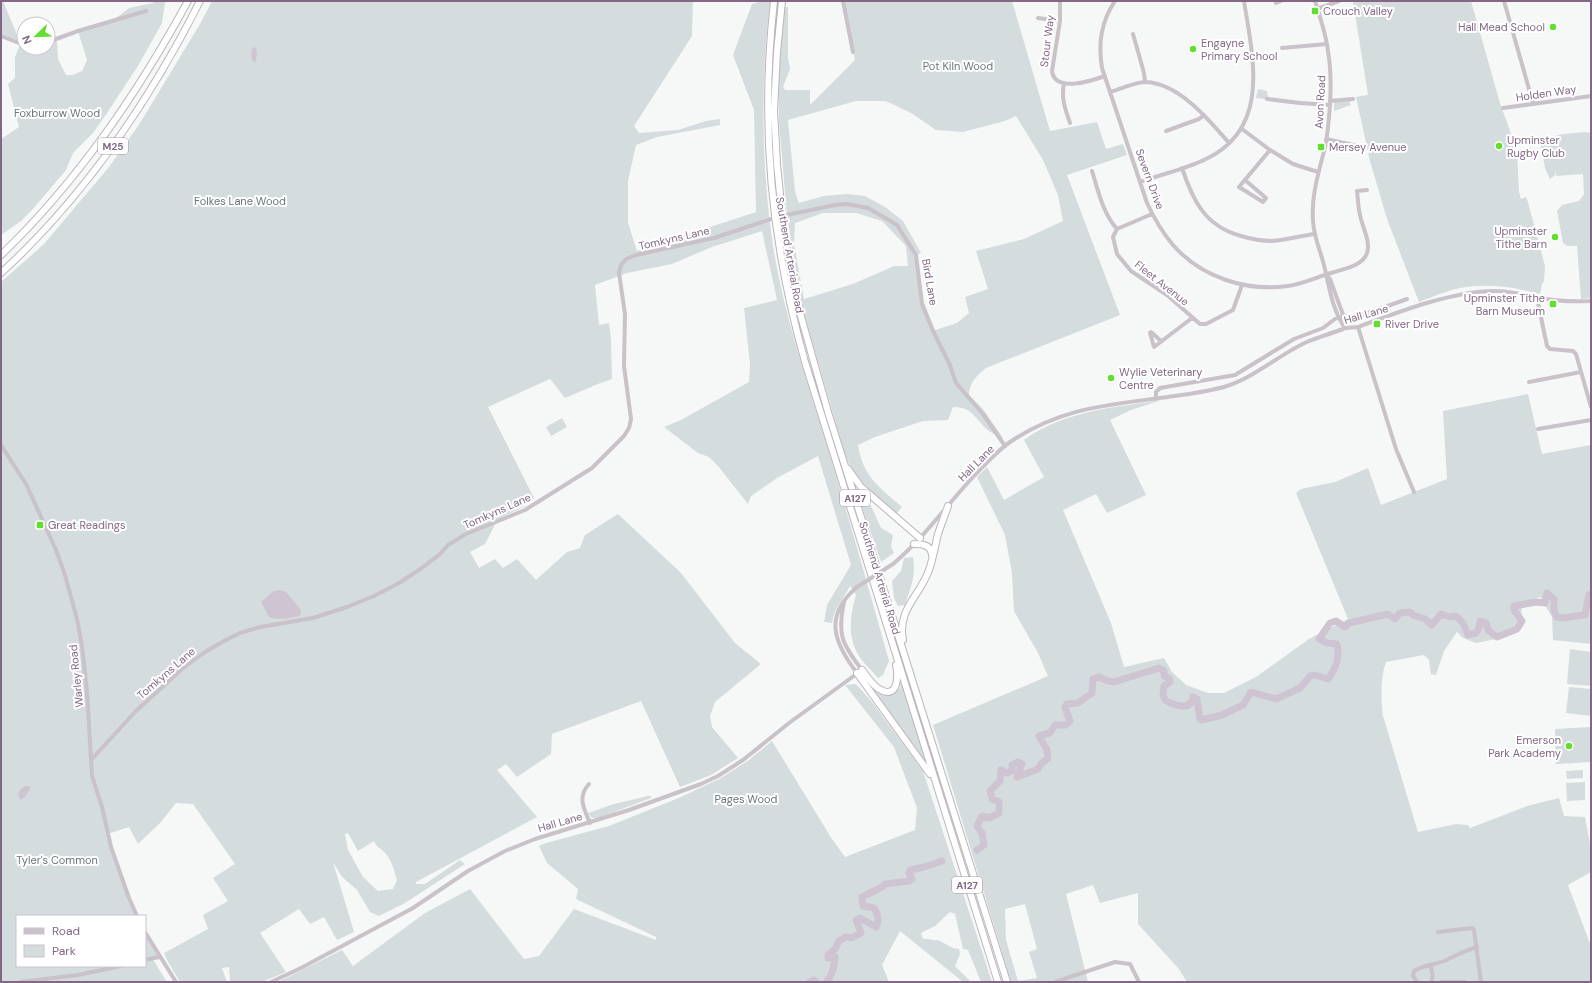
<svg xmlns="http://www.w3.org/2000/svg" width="1592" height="983" font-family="'DM Sans',sans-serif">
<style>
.green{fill:#d5dcdd;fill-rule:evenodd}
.water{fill:#cfc5d2}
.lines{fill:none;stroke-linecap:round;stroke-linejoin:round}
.river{stroke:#cfc5d2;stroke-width:7}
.highway-casing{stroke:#bbb5bc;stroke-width:8}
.minor{stroke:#c9c2c9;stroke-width:4}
.highway{stroke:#fff;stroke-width:6}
.minor-bridge{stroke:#c9c2c9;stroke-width:4}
.poi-dot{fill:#61de2f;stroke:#fff;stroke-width:1.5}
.labels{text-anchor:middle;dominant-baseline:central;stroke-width:4;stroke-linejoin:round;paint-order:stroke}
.shield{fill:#fff;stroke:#a895aa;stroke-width:1}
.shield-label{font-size:10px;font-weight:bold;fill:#836886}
.poi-label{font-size:11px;fill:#836886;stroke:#fff;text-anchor:start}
.street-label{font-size:11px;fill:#836886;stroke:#fff}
.park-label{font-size:11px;fill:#67767d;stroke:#fff}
</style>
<rect width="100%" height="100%" fill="#f5f8f7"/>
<!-- green -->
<path class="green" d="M1 1H3L20 42 1 36Z
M154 1H167L165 3 162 23 138 66 105 116 93 133 73 153 66 170 32 210 21 221 1 235V139L19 127 8 84 15 78V57L21 42 24 45V48H48V42L54 40 57 42 58 59 66 75H73L82 71 87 60 78 31 111 22 129 8 153 3Z
M212 1H693L692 36 634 126 639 133 678 130 706 121 720 119V125L657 137 636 145 628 181V223L637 251 756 212 754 110 733 55 752 4 762 1H770C761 78 761 155 771 232 780 301 803 369 824 436 847 511 868 586 889 661L883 675 878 678C872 671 864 664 859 656 847 636 850 616 856 595L850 586C843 600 835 606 832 623L824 622 827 605 851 565 818 456 777 478 751 496 748 504 718 466 709 457 698 453 664 427 681 420 749 382 750 364 744 308 777 300 762 231 712 247 672 264 627 273 595 285 599 325 609 323 611 340 612 379 598 384 565 398 550 379 488 407 534 498 523 507 498 519 485 544 470 552 479 568 495 559 503 568 517 559 536 580 567 552 580 548 585 535 618 514 681 573 735 643 761 664 715 702 710 716 712 727 738 758 711 775 680 787 641 701 552 734 551 754 517 777 506 764 497 770 537 817 416 882V884H425L460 860 465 864 405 903 379 916 370 912 357 890 342 877 333 862 354 932 337 940 324 917 310 924 299 909 260 933 286 972 262 982H230L229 967 222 968 227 982H180L167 960 164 953 208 929 203 915 228 901 213 878 235 864 193 804 176 803 161 822 138 844 129 827 108 834 128 894 139 916H17V966H145V928L159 957 152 958 167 982H1V282L44 244 109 167 140 123 200 24ZM348 833 358 851 374 841C377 848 380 847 385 853 392 860 394 871 397 880L393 889 378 891 363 877 348 850 345 834Z
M844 1H1012L1050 131 1097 122 1106 149 1123 144 1127 155 1067 175 1120 315 986 368C977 375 969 383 969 395L983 409 1003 438C998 436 993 434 989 431 975 420 974 407 953 407L948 420 923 421 875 437 858 445C863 477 879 487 902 507L896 514 858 479 853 472 845 455 804 313 798 286 787 215 779 123 778 74 782 7H788V58L790 69 783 87 785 90H810V105L855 60ZM856 101H886L911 113 936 130 963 132 1005 121 1016 116 1043 160 1058 195 1063 221 1024 239 976 251 988 289 965 297 969 313 957 323 935 330 924 303 916 255 921 253 903 221 885 207 865 196 847 194 824 196 799 203 795 191 788 120ZM823 213H856L882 221 906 246 908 266H894L853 284 804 299 794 244 795 223Z
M1353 1H1471L1500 103 1517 151 1519 192 1521 199 1526 197 1528 202 1545 266 1544 281 1542 284 1540 294C1513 287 1488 283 1460 288 1446 291 1432 297 1419 302L1387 219 1370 161 1356 97 1368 95Z
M1258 89 1267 91 1268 97 1266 99 1256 98Z
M1349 101 1351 105 1334 111V102Z
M1585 132 1591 133V298L1581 299 1577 246H1567L1563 243 1557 211 1562 205 1579 201 1584 194 1583 174 1556 176V170L1555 175 1550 179 1545 168 1540 140 1563 134Z
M1528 394 1542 454 1591 445V644L1553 640 1552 617 1540 597 1522 604 1521 620 1513 631 1501 638 1476 643 1463 638 1457 632 1444 651 1436 675 1431 674 1429 660 1424 655 1386 662C1380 679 1381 698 1383 716L1418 832 1456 824 1468 825 1470 828 1527 806 1559 798 1564 816 1585 817 1591 849V872L1568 885 1591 946V982H1187L1178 968 1138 924V893L1100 903 1093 885 1066 894 1088 982H1011L933 725 1048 676 1038 653 1014 611 1012 573 1005 535 977 477 987 467 1004 500 1044 477 1024 440C1063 411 1116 407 1162 400L1131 410 1110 420 1146 495 1107 513 1096 494 1063 510 1111 623 1124 667 1164 658 1172 672 1186 685 1208 693H1224L1256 677 1309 639 1348 619 1296 493 1301 489 1335 482 1368 468 1381 505 1447 479 1443 411ZM1025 904 1037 949 1029 952 1037 978 1018 981 1006 940 1005 909Z
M562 418 567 427 551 436 546 427Z
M861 494 870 504 881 528 893 535 891 546 894 553 881 562 860 501Z
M913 557C916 576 911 587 905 605L898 606 894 598 892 581 901 571 904 558Z
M1570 649 1591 652V686L1567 684Z
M901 678 927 763 868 685 878 693 890 695 900 688Z
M856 684 872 702 923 771 992 982H981L968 950 963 949 955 914 950 912 935 926 921 933 923 939C929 938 933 941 938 940L953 948 959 949 960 954 955 966 971 982H963L900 931 882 965 889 982H278L342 950 353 966 425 913 470 889 524 959 539 956 574 909 656 940V937L576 899 578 889 547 863 539 846 546 843 609 826 681 797 721 778 749 760 772 741 832 839 845 857 915 830 917 808 894 747 845 685Z
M1569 687 1591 689V716L1566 713Z
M1591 727V762L1556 764 1555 729Z
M1583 770V778L1567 779 1566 771Z
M1585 782V800L1567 801 1566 783Z
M648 796H651V798L598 818H592L588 813 614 804Z"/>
<!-- water -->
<path class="water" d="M256 47 257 55 255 63C251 61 250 52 253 48Z
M280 590 286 592 301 610 300 616C290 618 279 621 269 617L261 602 274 591Z
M25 786H30V789L25 797 21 800C15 794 20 789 25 786Z"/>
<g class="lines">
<!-- river -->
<path class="river" d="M977 850 984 845 982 833 977 826 982 816 990 818 999 813V802L992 799 990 791 1000 781 1001 770 1007 773 1012 771V765L1018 762 1022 764 1017 777 1038 769 1041 764 1048 758 1047 750 1039 736 1050 733 1055 725H1066L1070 721 1065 707 1067 704 1078 703 1092 693 1093 679 1099 677 1108 681 1114 682 1159 668 1164 671V676L1169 678 1170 682 1164 686 1163 695 1165 700C1173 705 1191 712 1193 697L1197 699 1200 719 1202 720 1222 715 1243 705 1251 692 1276 699 1300 688 1310 676 1315 675 1328 679C1336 669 1340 656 1337 644L1327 643 1319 639 1330 623 1336 621 1345 627 1349 623 1388 614 1395 619 1400 613 1410 612 1413 615 1425 619 1432 625 1441 614 1450 617 1456 616 1463 623 1468 635 1476 633 1479 628 1480 621 1486 623 1488 630 1497 637 1517 629 1522 621 1514 610V606L1536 602 1545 603 1547 593 1554 599V611L1557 617 1562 618 1585 615 1589 595 1591 594
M810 982 814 980 816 982
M826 982C833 975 834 966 835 957L828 958V955L835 949 839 941 846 937 852 938 861 933 856 920 860 918 876 927C880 920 878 914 874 908L863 906 862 897 882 887 885 884 909 881 912 879 909 873 910 870 924 867 942 861"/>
<defs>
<path id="highway" d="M774 1C760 126 771 241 805 362L998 982
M782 1 777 52 774 111 777 164 784 234 800 313 828 412 1007 982
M1 255C78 181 137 94 188 1
M1 273C85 196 149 102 200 1
M848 469 861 487 920 538
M914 544C923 544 931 545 932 555
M903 640C897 609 920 596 929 570 933 559 935 546 938 534 941 525 945 515 948 506
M862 670C867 676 873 687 881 690 899 699 898 674 896 665
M857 673 930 774"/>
</defs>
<!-- highway casing -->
<use href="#highway" class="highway-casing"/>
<!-- minor -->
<path class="minor" d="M843 1 853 52
M1060 1V21L1052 71C1055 93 1091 81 1105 76
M1115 1C1101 22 1098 43 1102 68L1147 203C1154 218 1162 232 1173 245 1201 277 1246 292 1288 286 1303 284 1317 277 1331 273 1343 269 1363 266 1367 253 1371 242 1362 226 1360 215 1358 207 1358 199 1357 191L1367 190
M1315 1C1320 17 1326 34 1328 51 1331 68 1331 87 1330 105 1329 119 1328 133 1325 147 1319 172 1311 195 1313 221 1314 240 1323 256 1326 274 1330 292 1334 313 1345 328
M1504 1 1533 103
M1276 3 1281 1
M1317 9 1339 1
M1038 18 1060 21
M1133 34 1144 73 1145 82
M1 36 24 45
M48 42 78 31 146 11
M1282 48 1327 44
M1064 83C1061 98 1065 109 1070 123
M1110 92C1121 89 1135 82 1146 82 1180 84 1209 120 1229 143
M1267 99 1300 103 1330 105
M1330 101 1353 99
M1503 108 1591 96
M1242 129 1270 150 1293 164 1318 172
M1166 131 1199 119 1204 115
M1326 139 1362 147
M1182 168C1193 201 1205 226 1241 236 1251 239 1262 241 1272 241 1286 240 1300 236 1314 234
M1092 171C1098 190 1103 214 1117 229
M1245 180 1266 198 1263 202 1239 187 1270 150
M1140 182C1162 174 1186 169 1206 159 1271 128 1253 58 1244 1
M1152 214 1117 229 1113 237 1117 254 1131 271 1167 295 1200 324H1206L1233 310 1242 285
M782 216 835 205 847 204 868 208 897 225 916 255 922 304 933 331 950 365 956 383 983 414 1005 446
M1326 275 1330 279 1346 323 1345 328
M1537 298 1547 346 1550 349 1573 351 1576 354 1591 407
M1358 327 1396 449 1414 492
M1161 341 1151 332 1150 333 1154 347 1192 318
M1529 382 1581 372
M1156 399V392L1160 388 1235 375 1294 339 1323 328 1335 319 1343 316H1360L1407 299
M1538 429 1591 420
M1 445 26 484 56 550 65 575 77 619 82 646 87 691 92 776 102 807 111 847 129 898 137 916
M893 564C923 539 946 506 973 477 984 465 996 452 1010 442 1062 407 1108 405 1168 397 1188 394 1208 392 1227 386 1257 376 1281 353 1309 341 1320 337 1332 333 1343 329 1347 327 1353 328 1358 327 1398 312 1455 290 1497 291 1510 291 1523 295 1536 297 1554 301 1573 302 1591 301
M857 673C834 643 823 616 857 587
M91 760 135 712 182 669 205 652 224 641 240 633 260 627 313 618 347 607 374 596 399 583 422 568 440 554 448 545 466 534 525 510 592 468 624 436 629 428 631 419 624 366 625 314 619 273 621 265 626 259 636 255 714 238 774 218
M589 784C577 797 584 809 590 823
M145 932 176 982
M1438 932 1472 928 1474 930 1481 982
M145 960 159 957
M1430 965C1432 971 1434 977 1431 982
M20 982 78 975 121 966
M271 982 301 968 413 908 468 871 505 851 535 839 629 810 701 784 718 776 743 760 789 723 862 670C842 644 837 635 844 602
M1055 982 1115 962 1130 964 1139 982
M1417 982 1413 976 1414 971C1423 965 1434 965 1444 961 1456 956 1465 950 1477 947
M1441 982H1465"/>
<!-- highway -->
<use href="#highway" class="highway"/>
<!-- minor-bridge -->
<path class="minor-bridge" d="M857 587 893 564"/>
</g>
<!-- markers -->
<g class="poi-dot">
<rect x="1311" y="7" width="8" height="8" rx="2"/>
<circle cx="1553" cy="27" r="4"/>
<circle cx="1193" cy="49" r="4"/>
<circle cx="1499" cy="146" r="4"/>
<rect x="1317" y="143" width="8" height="8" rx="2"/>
<circle cx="1555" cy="237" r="4"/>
<rect x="1549" y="300" width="8" height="8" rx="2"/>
<rect x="1373" y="320" width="8" height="8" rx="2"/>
<circle cx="1111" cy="378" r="4"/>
<rect x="36" y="521" width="8" height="8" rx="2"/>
<circle cx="1569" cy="746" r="4"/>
</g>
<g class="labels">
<!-- shield labels -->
<g class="shield">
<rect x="98" y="138" width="30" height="16" rx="3"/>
<rect x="840" y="490" width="30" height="16" rx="3"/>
<rect x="952" y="877" width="30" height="16" rx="3"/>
</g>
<g class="shield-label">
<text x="113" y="146">M25</text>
<text x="855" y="498">A127</text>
<text x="967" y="885">A127</text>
</g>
<!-- poi labels -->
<g class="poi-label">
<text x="1323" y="11">Crouch Valley</text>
<text x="1545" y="27" text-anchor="end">Hall Mead School</text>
<text x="1201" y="43">Engayne<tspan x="1201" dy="13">Primary School</tspan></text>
<text x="1507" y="140">Upminster<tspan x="1507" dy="13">Rugby Club</tspan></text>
<text x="1329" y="147">Mersey Avenue</text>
<text x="1547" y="231" text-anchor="end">Upminster<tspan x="1547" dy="13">Tithe Barn</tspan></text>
<text x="1545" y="298" text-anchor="end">Upminster Tithe<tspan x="1545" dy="13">Barn Museum</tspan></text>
<text x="1385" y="324">River Drive</text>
<text x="1119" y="372">Wylie Veterinary<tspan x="1119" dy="13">Centre</tspan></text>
<text x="48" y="525">Great Readings</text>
<text x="1561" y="740" text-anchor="end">Emerson<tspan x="1561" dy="13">Park Academy</tspan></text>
</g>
<!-- street labels -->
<g class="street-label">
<text transform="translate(1047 41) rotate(-83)">Stour Way</text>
<text transform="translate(1546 93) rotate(-8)">Holden Way</text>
<text transform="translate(1320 102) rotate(-87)">Avon Road</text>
<text transform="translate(1150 179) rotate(70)">Severn Drive</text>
<text transform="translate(674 238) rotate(-13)">Tomkyns Lane</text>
<text transform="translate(790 255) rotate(80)">Southend Arterial Road</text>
<text transform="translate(930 282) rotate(80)">Bird Lane</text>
<text transform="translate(1162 283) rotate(38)">Fleet Avenue</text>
<text transform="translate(1366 314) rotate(-16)">Hall Lane</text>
<text transform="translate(976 463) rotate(-45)">Hall Lane</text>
<text transform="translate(497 511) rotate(-24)">Tomkyns Lane</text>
<text transform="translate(880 578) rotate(73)">Southend Arterial Road</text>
<text transform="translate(166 673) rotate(-41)">Tomkyns Lane</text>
<text transform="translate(76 676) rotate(-96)">Warley Road</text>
<text transform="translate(560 822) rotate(-16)">Hall Lane</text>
</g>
<!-- park labels -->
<g class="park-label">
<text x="958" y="66">Pot Kiln Wood</text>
<text x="57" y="113">Foxburrow Wood</text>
<text x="240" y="201">Folkes Lane Wood</text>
<text x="746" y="799">Pages Wood</text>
<text x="57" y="860">Tyler's Common</text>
</g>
</g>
<!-- border -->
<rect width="1592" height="983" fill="none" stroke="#836886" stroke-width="4"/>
<!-- legend -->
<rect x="16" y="915" width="130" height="52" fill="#ffffff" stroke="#cdc3cf"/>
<rect x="24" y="928" width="20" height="6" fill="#c9c2c9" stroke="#cdc3cf"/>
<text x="52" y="935" font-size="12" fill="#836886">Road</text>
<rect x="24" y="945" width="20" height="12" fill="#d5dcdd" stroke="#cdc3cf"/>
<text x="52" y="955" font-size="12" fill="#836886">Park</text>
<!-- north arrow -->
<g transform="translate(36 36) rotate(247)"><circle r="19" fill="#ffffff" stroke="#cdc3cf"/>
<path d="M0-3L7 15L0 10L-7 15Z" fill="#61de2f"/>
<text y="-6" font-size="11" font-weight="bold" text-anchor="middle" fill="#836886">N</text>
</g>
</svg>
